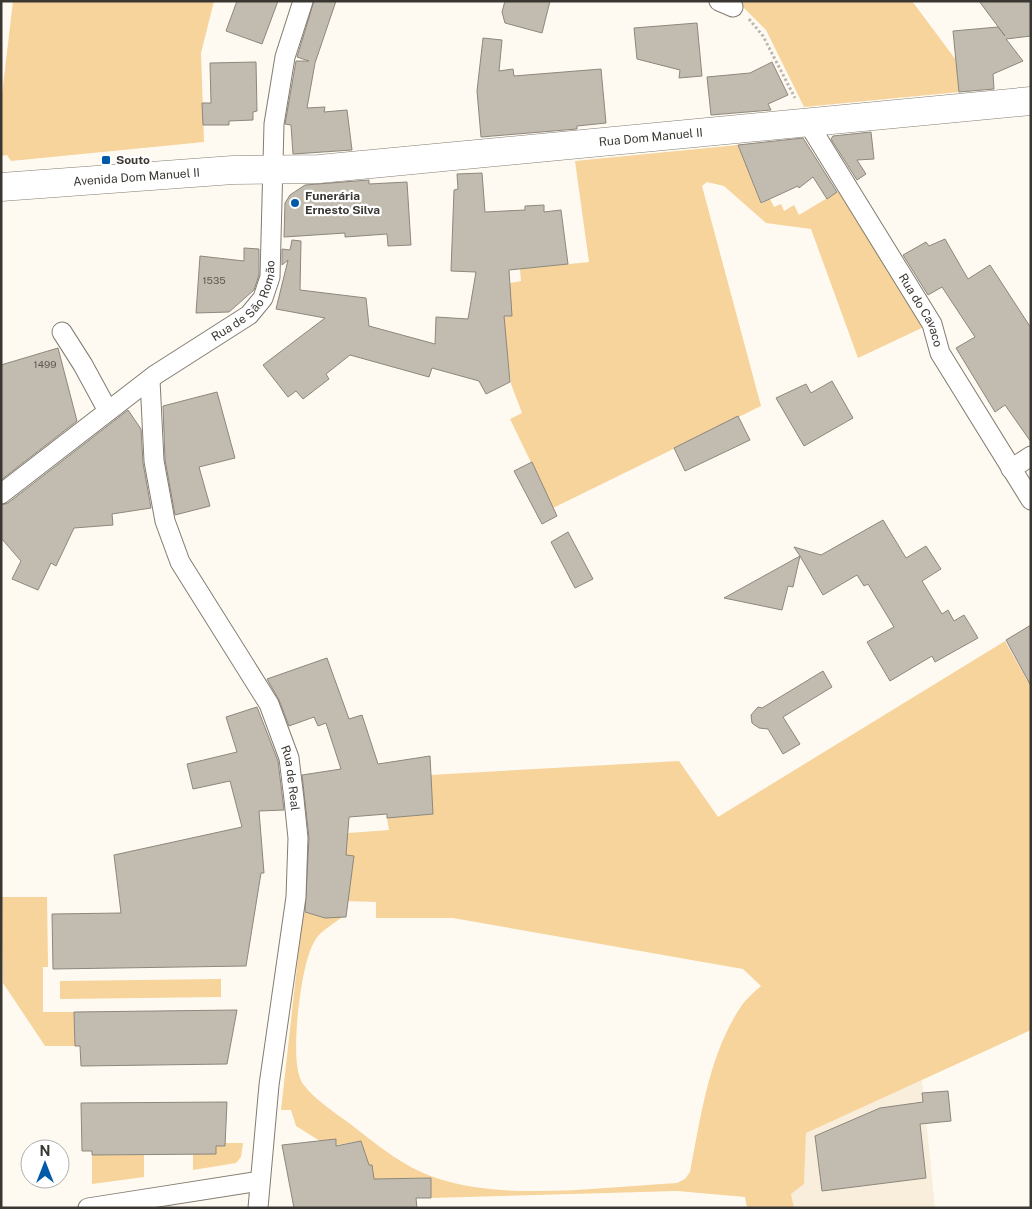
<svg xmlns="http://www.w3.org/2000/svg" width="1032" height="1209" font-family="'Public Sans',sans-serif">
<style>
.built{fill:#f9eedb}
.green{fill:#f6d49b;fill-rule:evenodd}
.building{fill:#c2bbaf;stroke:#8d877c}
.lines{fill:none;stroke-linecap:round;stroke-linejoin:round}
.street-casing{stroke:#837c71;stroke-width:21}
.primary-casing{stroke:#837c71;stroke-width:29}
.path{stroke:#bbb7b0;stroke-width:3;stroke-dasharray:2.5 2.5;stroke-linecap:butt}
.street{stroke:#fff;stroke-width:19}
.primary{stroke:#fff;stroke-width:28}
.poi-dot{fill:#005aa7;stroke:#fff;stroke-width:2}
.labels{text-anchor:middle;dominant-baseline:central;stroke-width:4.5;stroke-linejoin:round;paint-order:stroke}
.number-label{font-size:10px;fill:#5c5851}
.street-label{font-size:12px;fill:#3a3732;stroke:#fff}
.poi-label{font-size:12px;font-weight:bold;fill:#3a3732;stroke:#fff;text-anchor:start}
</style>
<rect width="100%" height="100%" fill="#fefaf2"/>
<!-- built -->
<path class="built" d="M922 1079 935 1208H794L791 1194 804 1184 806 1133Z"/>
<!-- green -->
<path class="green" d="M13 1H214L201 53 204 142 11 161 7 155 1 156V103Z
M737 1H912L956 60 959 92 804 107 766 30Z
M738 145 761 204 770 199 774 207 781 204 784 211 794 205 799 215 839 191 926 326 858 358 811 229 766 223 724 186 707 182 702 186 761 406 553 508 510 419 522 413 511 384 507 351 496 317 511 316 510 283 521 281 520 269 589 262 575 161Z
M1005 641 1027 680 1031 678V1030L806 1133 804 1184 791 1194 794 1208H747L745 1197 677 1191 431 1198V1178H407V1198L377 1199 372 1165 364 1166 365 1153 361 1141 336 1145 335 1139 320 1141 296 1126 291 1110H281L303 912 325 918 353 856 346 855 348 833 389 830 387 818 433 814 430 775 679 761 718 817ZM344 901 376 902V918H453L743 969 761 986C754 992 747 998 742 1005 709 1053 701 1116 690 1172L685 1179 677 1183C601 1187 490 1204 421 1172 395 1160 372 1141 349 1123 334 1112 314 1099 303 1084 294 1071 296 1039 297 1024 299 1002 304 953 318 936 324 929 335 923 342 917Z
M2 897H47L48 967H43V1012H74L75 1046H45L3 983Z
M221 979V997L60 999V981Z
M225 1143H243L241 1157 236 1163 193 1170V1154H216V1146H225Z
M92 1155H144V1177L92 1184Z"/>
<!-- building -->
<path class="building" d="M237 1H278L262 44 226 31Z
M314 1H336L315 63 307 108 325 107 324 112 347 110 352 150 293 154 291 125 285 124 296 61H309L297 57Z
M505 1H550L542 33 505 23 502 12Z
M979 1H1031V36L1006 39 1023 61 993 74 994 89 959 92 953 31 998 27 1005 36Z
M697 23 702 76 679 78 680 70 637 59 634 28Z
M483 38 502 40 499 71 513 69 514 76 601 69 606 123 577 126V129L481 137 477 91Z
M256 62 257 111 253 112V120L229 121V125H203L202 103H211L210 63Z
M772 62 788 95 768 104 771 110 711 115 707 77 750 73Z
M871 132 874 159 857 160 866 174 857 180 831 139 833 136Z
M803 138 837 192 827 199 813 177 799 188 798 186 761 203 738 145Z
M482 173 485 212 525 210V206L544 205V212L561 210 568 264 509 270 512 316H504L510 382 486 394 479 381 432 368 429 377 350 355 326 374 329 379 303 399 296 391 288 397 263 365 325 318 276 309 288 260 282 265V249L290 250 292 240 301 241 300 290 366 298 369 326 435 344 436 317 468 319 476 272 451 271 454 190 458 189 457 174Z
M369 180V184L407 182 411 245 388 246 387 234 345 237V233L284 237 285 203 290 195 305 185Z
M945 239 968 279 990 265 1031 328V442L1005 405 995 412 956 348 975 337 942 287 928 295 903 255 926 242 929 246Z
M244 248 259 249V275L254 290 229 312 196 313 200 256 244 261Z
M58 348 77 421 1 480V365Z
M832 381 853 418 804 446 776 398 806 384 811 393Z
M217 392 235 458 199 467 210 506 175 515 165 460 163 406Z
M128 410 141 429 143 463 151 508 112 514 113 525 74 528 56 566 51 563 38 590 12 579 21 561 1 538V505L8 503Z
M738 416 750 440 685 471 674 448Z
M532 462 557 516 542 524 514 471Z
M883 520 906 558 926 546 941 569 922 581 942 614 948 610 954 621 964 615 978 638 935 662 932 656 890 681 867 642 894 627 868 584 864 586 857 575 823 595 800 556 793 587 788 586 782 610 724 598 800 556 794 547 821 555Z
M568 532 593 579 575 588 551 542Z
M1031 625V686L1006 640Z
M327 658 349 719 362 715 378 764 430 756 433 814 387 818V814L349 817 346 855 354 856 346 917 325 918 305 912 309 838 302 775 341 769 326 723 318 726 314 717 289 726 279 700 267 679Z
M823 671 832 687 783 717 800 744 783 754 768 729 759 728 752 723 751 715 758 707 762 708Z
M257 707 278 761 284 810 259 811 264 873H261L246 966 53 969 52 914 121 913 114 855 242 827 230 781 193 789 187 764 237 752 226 717Z
M237 1010 227 1064 81 1066 80 1046H75L74 1012Z
M948 1091 951 1121 920 1124 926 1178 822 1191 815 1136 880 1108 923 1102 922 1093Z
M227 1102 225 1146H216V1154L92 1155V1151H82L81 1103Z
M336 1139V1146L361 1141 369 1165H372L374 1179 431 1178V1198H416L417 1208H294L282 1145Z"/>
<g class="lines">
<defs>
<g id="street">
<path d="M719 1 733 7"/>
<path id="s1" d="M808 123 932 324 940 353 1031 500"/>
<path d="M62 332 83 365 108 411"/>
<path id="s2" d="M150 380 154 461 165 521 180 562 269 704 289 758 294 799 298 838 296 897 269 1085 258 1208"/>
<path d="M1011 469 1031 456"/>
<path id="s3" d="M1 494 155 375 249 315 263 298 270 277 274 124 285 57 303 1"/>
<path d="M88 1208 260 1181"/>
</g>
<g id="primary">
<path id="s4" d="M1 187 233 170 319 169 1031 101"/>
</g>
</defs>
<!-- street casing -->
<use href="#street" class="street-casing"/>
<!-- primary casing -->
<use href="#primary" class="primary-casing"/>
<!-- path -->
<path class="path" d="M749 19 763 36 795 98"/>
<!-- street -->
<use href="#street" class="street"/>
<!-- primary -->
<use href="#primary" class="primary"/>
</g>
<!-- markers -->
<g class="poi-dot">
<rect x="101" y="155" width="10" height="10" rx="2.5"/>
<circle cx="295" cy="203" r="5"/>
</g>
<g class="labels">
<!-- number labels -->
<g class="number-label">
<text x="214" y="280">1535</text>
<text x="45" y="364">1499</text>
</g>
<!-- street labels -->
<g class="street-label">
<text stroke="none"><textPath href="#s4" startOffset="652">Rua Dom Manuel II</textPath></text>
<text stroke="none"><textPath href="#s4" startOffset="136">Avenida Dom Manuel II</textPath></text>
<text stroke="none"><textPath href="#s3" startOffset="315">Rua de São Romão</textPath></text>
<text stroke="none"><textPath href="#s1" startOffset="219">Rua do Cavaco</textPath></text>
<text stroke="none"><textPath href="#s2" startOffset="431">Rua de Real</textPath></text>
</g>
<!-- poi labels -->
<g class="poi-label">
<text x="116" y="160">Souto</text>
<text x="305" y="196">Funerária<tspan x="305" dy="14">Ernesto Silva</tspan></text>
</g>
</g>
<!-- border -->
<rect width="1032" height="1209" fill="none" stroke="#3a3732" stroke-width="5"/>
<!-- north arrow -->
<g transform="translate(45 1164)"><circle r="24" fill="#ffffff" stroke="#b0afad"/>
<path d="M0-4L9 19L0 12L-9 19Z" fill="#005aa7"/>
<text y="-8" font-size="14" font-weight="bold" text-anchor="middle" fill="#3a3732">N</text>
</g>
</svg>
